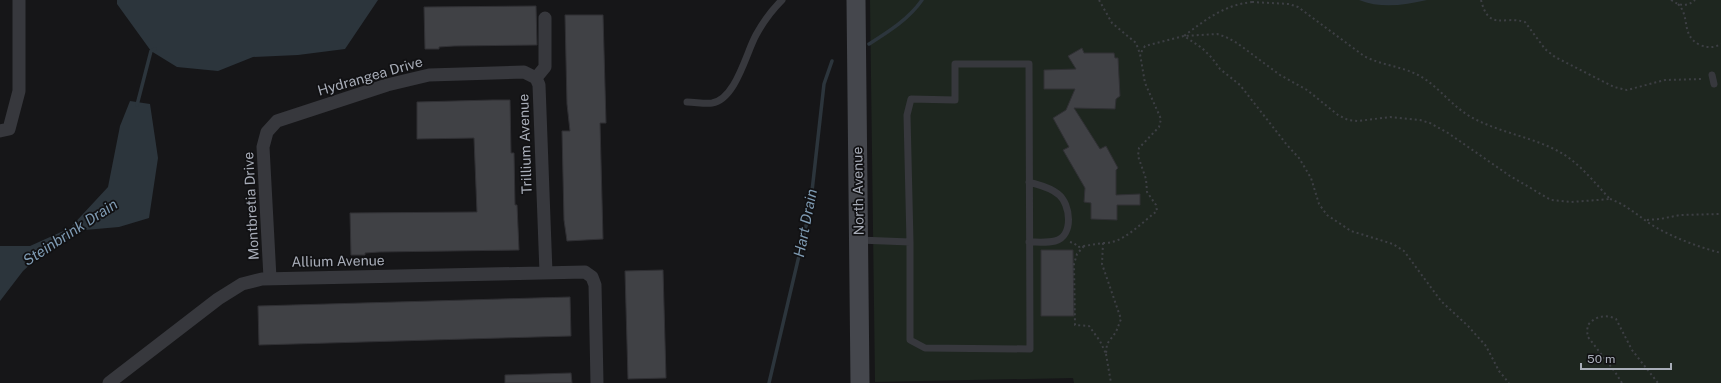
<svg xmlns="http://www.w3.org/2000/svg" width="1721" height="383" font-family="'Public Sans',sans-serif">
<style>
.green{fill:#1e261f}
.water{fill:#2c353c}
.lines{fill:none;stroke-linecap:round;stroke-linejoin:round}
.stream{stroke:#2c353c;stroke-width:3.5}
.building{fill:#404145;stroke:#303034}
.path{stroke:#3d3f44;stroke-width:2;stroke-dasharray:2 3;stroke-linecap:butt}
.lane{stroke:#37383d;stroke-width:7}
.street{stroke:#37383d;stroke-width:13}
.secondary{stroke:#45474d;stroke-width:19}
.labels{text-anchor:middle;dominant-baseline:central;stroke-width:3.5;stroke-linejoin:round;paint-order:stroke}
.street-label{font-size:14px;fill:#a8adb8;stroke:#111113}
.water-label{font-size:15px;font-style:italic;fill:#7f9bb3;stroke:#111113}
</style>
<rect width="100%" height="100%" fill="#161618"/>
<!-- green -->
<path class="green" d="M870 0H1721V383H1074L1073 378 875 382Z"/>
<!-- water -->
<path class="water" d="M117 0H378L345 49 298 55 253 57 218 71 177 67 151 51 117 4Z
M1359 0H1427C1404 5 1382 9 1359 0Z
M130 101 150 104 158 158 149 218 119 227 85 230 48 248 23 271 0 301V246H30L70 228 108 187 120 126Z"/>
<g class="lines">
<!-- stream -->
<path class="stream" d="M869 44C888 32 909 19 922 0
M137 105 151 51 155 49
M769 383 810 209 824 84 832 61"/>
</g>
<!-- building -->
<path class="building" d="M536 6 537 45 454 46 439 47V49H425L424 7Z
M565 15H603L606 123H600L603 239 567 241 564 220 562 131H570L567 104Z
M1082 48 1084 53H1114L1115 58H1118L1120 96 1116 99 1115 109 1074 108 1100 149 1106 146 1118 168 1116 170V195L1140 194V205H1117V220L1091 219V203L1084 202 1085 188 1063 150 1069 147 1053 118 1066 110 1075 89H1044V70L1076 69 1068 56Z
M492 100H510L511 153H514L515 205H517L519 250 379 252 365 253V255H351L350 213 477 212 474 138 417 139V102Z
M1041 250H1073L1074 316H1041Z
M663 270 666 378 628 379 625 271Z
M570 297 571 336 259 345 258 306Z
M571 373 572 383H505V375Z"/>
<g class="lines">
<!-- path -->
<path class="path" d="M1099 0 1112 23 1136 43 1140 54
M1481 0C1489 32 1503 15 1525 22L1545 49 1555 57 1614 87 1627 90 1665 80 1703 79
M1671 0C1680 6 1687 7 1695 0
M1252 2 1289 4 1298 7 1364 56C1381 65 1399 66 1416 74 1437 84 1450 105 1471 117 1498 132 1528 136 1556 150 1578 161 1593 181 1610 199L1571 202 1551 200 1510 176 1448 133 1430 123 1420 120 1390 117 1358 121 1348 120 1338 115 1307 90 1280 75 1237 43 1226 37 1217 34 1184 36C1205 20 1224 5 1252 2Z
M1678 4C1691 17 1680 35 1700 45 1708 48 1714 48 1721 44
M1610 199C1628 205 1641 219 1657 228 1677 239 1699 247 1721 253
M1647 220 1660 219 1680 215 1721 214
M1070 242 1074 243 1078 247 1103 243 1102 264 1121 319 1116 332 1107 344 1106 354 1100 341 1089 326 1075 325 1074 264 1077 254 1084 246
M1103 243C1123 244 1141 223 1157 211L1156 205 1147 192 1146 179 1138 156 1139 148 1159 127 1161 119 1145 83 1140 54 1145 46 1184 36 1202 48 1212 58 1220 69 1240 85 1287 145 1299 158 1311 178 1319 204 1327 215 1351 231 1393 244 1404 251 1441 301 1468 326 1486 346 1499 371 1509 383
M1106 354 1111 383
M1622 383 1615 372 1588 337 1587 331 1588 325C1595 316 1606 314 1616 319L1632 350 1658 383"/>
<!-- lane -->
<path class="lane" d="M1712 75 1714 84
M687 102C695 102 705 104 712 103 736 99 746 53 756 35 763 22 771 11 782 0
M1029 182C1039 185 1050 187 1058 194 1071 204 1074 236 1055 241 1047 243 1037 242 1029 242
M859 240 910 242V340L925 348 1030 349 1029 64H955V100L911 99 907 115 910 242"/>
<!-- street -->
<path class="street" d="M545 18V67L536 78 539 85 546 273
M0 131 9 129 19 91V0
M270 278 263 147 267 132 277 121 387 85 429 75 524 72 536 78
M109 383 218 299 242 284 262 279 585 272 592 277 595 285 597 383"/>
<!-- secondary -->
<path class="secondary" d="M856 0 860 383"/>
</g>
<g class="labels">
<!-- street labels -->
<g class="street-label">
<text transform="translate(370 76) rotate(-16)">Hydrangea Drive</text>
<text transform="translate(525 144) rotate(-92)">Trillium Avenue</text>
<text transform="translate(858 191) rotate(-91)">North Avenue</text>
<text transform="translate(251 206) rotate(-93)">Montbretia Drive</text>
<text transform="translate(338 261) rotate(-1)">Allium Avenue</text>
</g>
<!-- water labels -->
<g class="water-label">
<text transform="translate(805 223) rotate(-79)">Hart Drain</text>
<text transform="translate(70 232) rotate(-33)">Steinbrink Drain</text>
</g>
</g>
<!-- scale -->
<path d="M1581 363v6h90v-6" fill="none" stroke="#a8adb8" stroke-width="2"/>
<text x="1587" y="363" font-size="12" fill="#a8adb8" stroke="#111113" stroke-width="3" paint-order="stroke">50 m</text>
</svg>
